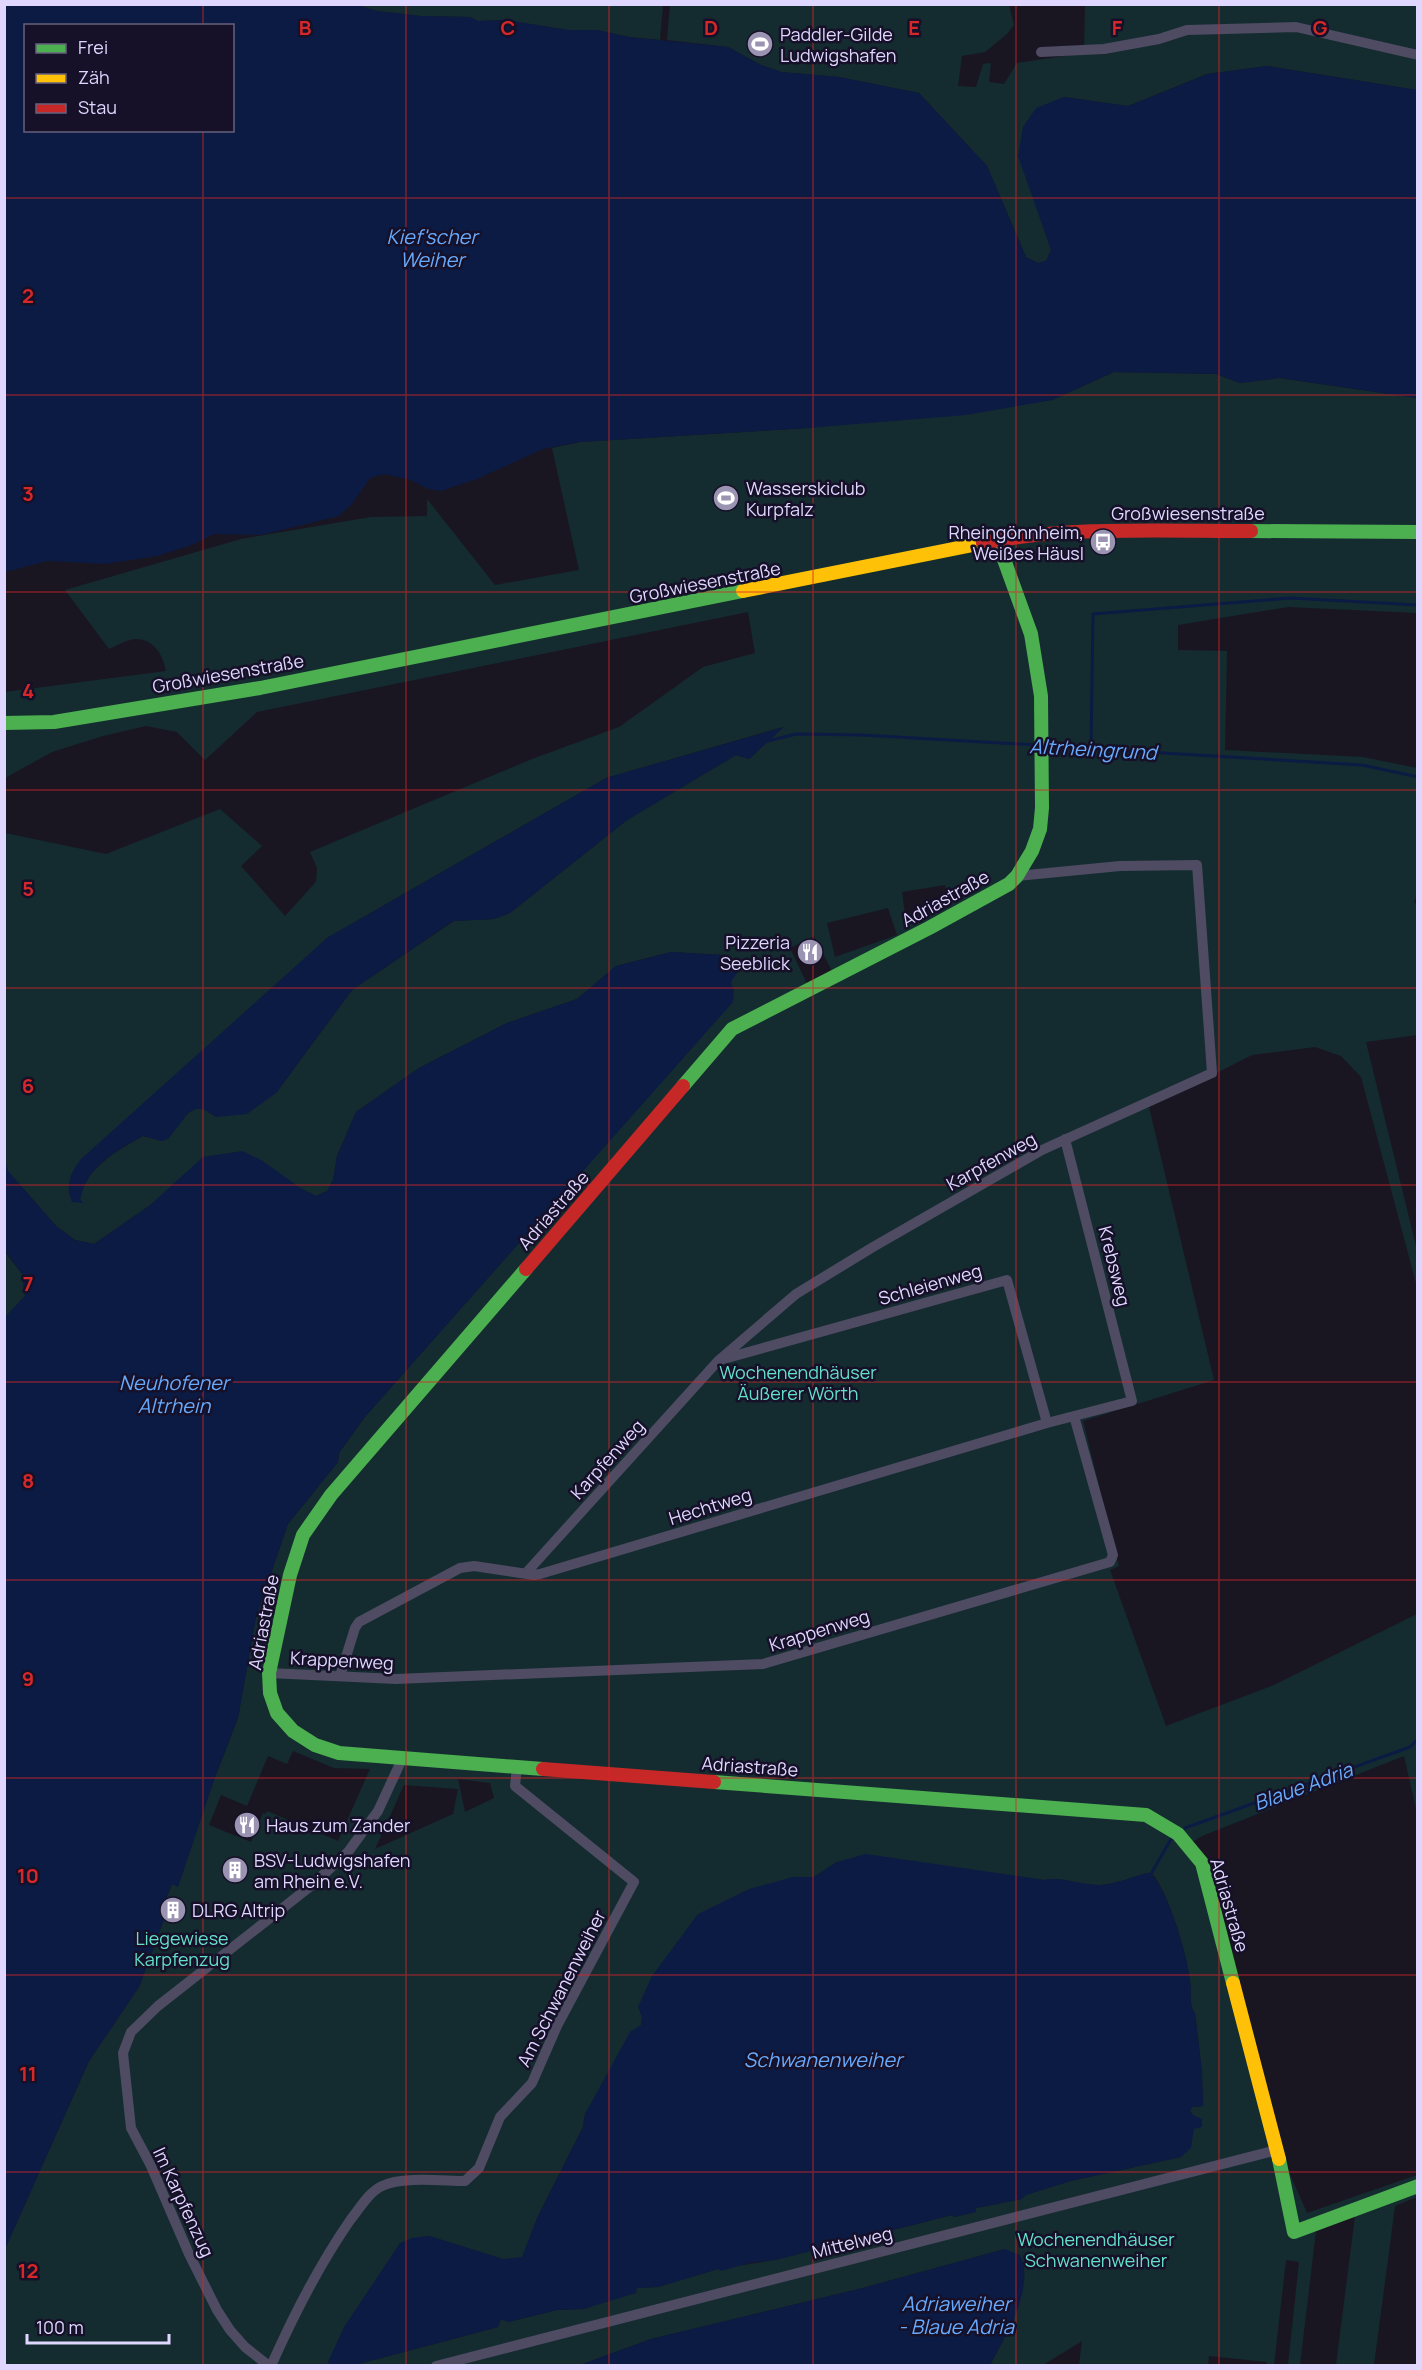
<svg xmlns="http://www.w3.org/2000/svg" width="1422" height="2370" font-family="Manrope,sans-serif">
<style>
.green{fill:#142c30;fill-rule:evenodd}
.water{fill:#0c1b43;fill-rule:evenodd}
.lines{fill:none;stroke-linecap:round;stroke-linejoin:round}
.stream{stroke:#0c1b43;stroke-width:3}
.street{stroke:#4e4b63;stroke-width:10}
.fast{stroke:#4caf50;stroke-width:14}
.slow{stroke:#ffc107;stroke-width:14}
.jam{stroke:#c62828;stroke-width:14}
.grid{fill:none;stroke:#d62828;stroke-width:1.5;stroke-opacity:0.55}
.labels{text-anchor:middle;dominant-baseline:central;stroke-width:5;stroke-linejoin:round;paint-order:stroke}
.poi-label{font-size:18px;fill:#dfd7ff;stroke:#161028;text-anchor:start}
.street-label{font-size:18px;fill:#dfd7ff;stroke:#161028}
.park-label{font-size:18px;fill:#63dfcc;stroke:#161028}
.water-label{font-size:20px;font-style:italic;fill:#67aafd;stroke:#161028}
.grid-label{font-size:20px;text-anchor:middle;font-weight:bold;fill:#d62828;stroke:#161028;stroke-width:5;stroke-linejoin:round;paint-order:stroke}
</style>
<rect width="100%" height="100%" fill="#191622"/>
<!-- green -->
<path class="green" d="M1237 4 1417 5V90L1267 66 1207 74 1128 106 1064 97 1041 217 1051 250 1046 261 1038 263 1026 257 987 166 919 93 839 77 781 72 761 65 728 47 667 40 670 5H1009L1014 25 1007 34 985 52 962 56 958 86 976 87 983 64 991 63 989 82 1004 84 1017 63 1084 53 1085 5Z
M357 5H663L660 40 629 37 597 30H568L505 20 478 21 470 17 421 16 377 11Z
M1114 372 1216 374 1240 383 1279 378 1417 398V613L1288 607 1178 625V650L1227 651 1225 750 1363 757 1417 768 1418 890 1414 903 1418 904 1417 1035 1366 1042 1417 1250V1287L1361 1077 1341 1056 1315 1047 1252 1055 1149 1107 1214 1380 1083 1421 1119 1566 1110 1570 1166 1726 1274 1685 1417 1614V1813L1404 1756 1202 1836 1192 1842 1279 2149 1307 2213 1417 2175V2197L1395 2206 1374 2365H1336L1355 2216 1316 2231 1300 2365H1288L1299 2262 1286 2260 1274 2365H1267V2362L1209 2356 1208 2365H1079L1082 2341 1043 2365H990L1014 2320 1005 2249 859 2289 651 2339 580 2365H355L498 2327 501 2319 508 2322 557 2310 584 2309 637 2288 658 2287 718 2269 775 2260 952 2215 954 2217 975 2212 976 2208 1022 2199 1025 2195 1070 2181 1181 2157 1193 2115 1190 2111 1192 2107 1203 2106 1202 2072 1195 2013C1188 2005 1192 1991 1190 1981 1188 1957 1168 1890 1152 1874L1147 1873C1132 1877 1116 1884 1101 1885 1081 1886 1063 1876 1045 1880L837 1862 814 1877H793L642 2017 641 2025 585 2114 583 2127 538 2216 522 2258 503 2259 429 2236 400 2243 328 2362 331 2365H5V2249L89 2061 139 1987 166 1914 161 1912 172 1884 178 1886 214 1780 238 1718 256 1617 288 1524 338 1462 339 1453 364 1418 732 1002 724 955 671 952 616 966 577 999 507 1023 419 1068 356 1112 337 1156 333 1180 327 1191 316 1196 302 1189 149 1206 94 1244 75 1240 56 1226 14 1178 5 1238V833L106 854 220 809 262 846 241 866 285 916 316 882 317 868 310 852 532 759 619 727 703 667 755 653 748 612 257 712 205 760 177 732 146 726 103 736 52 752 5 778V692L166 671C163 656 155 639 136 639 128 639 116 646 109 649L65 590 241 539 371 517 427 516V499L495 585 579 570 552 448 580 442 808 428 1052 400ZM783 727 749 759 736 755 627 820 510 913 494 919 454 921 352 990 276 1093 216 1117C212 1115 207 1110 203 1109 188 1105 175 1130 167 1139L162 1141 143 1136C117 1151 86 1167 80 1199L68 1192 327 938 606 778ZM945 885 949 907 905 914 902 892ZM888 908 897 935 835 957 827 923ZM814 936 833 973 808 986 790 948ZM293 1751 334 1768 370 1769 338 1841 267 1811 266 1814 263 1813 251 1842 209 1825 221 1795 247 1806 268 1756 287 1764ZM458 1779 490 1783 494 1798 465 1812ZM404 1785 458 1789 453 1814 375 1849Z
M4 1251 22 1274 25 1296 5 1318Z"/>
<!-- water -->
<path class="water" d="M5 4 357 5 377 11 421 16 470 17 478 21 505 20 568 30H597L629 37 728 47 761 65 781 72 839 77 919 93 987 166 1026 257 1038 263 1046 261 1051 250 1018 156 1023 127 1036 108 1064 97 1128 106 1208 74 1267 66 1417 90V398L1280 378 1240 383 1216 374 1114 372 1052 400 966 415 808 428 580 442 543 449 477 479 441 491 428 489 411 480 384 474 370 478 352 504 339 516 261 535 214 534 192 545 157 556 105 564 47 561 5 572ZM26 26H232V130H26Z
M784 727 749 759 736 755 627 820 510 913 494 919 453 921 352 990 276 1093 247 1114 216 1117 203 1109H195L189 1112 168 1139 162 1141 143 1136C117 1150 86 1167 80 1199L83 1203 72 1202C65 1184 70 1174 81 1159L327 938 606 778Z
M671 952 724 955 731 958 739 970 731 982 734 991 733 1002 364 1418 339 1453 338 1462 288 1524 256 1617 238 1718 214 1780 178 1887 172 1884 161 1911 166 1914 139 1987 89 2061 5 2249 4 1318 25 1296 22 1274 5 1251V1160L8 1171 56 1226 75 1240 94 1244 149 1206 203 1157 242 1151 261 1160 302 1189 316 1196 327 1191 333 1180 337 1156 356 1112 419 1068 507 1023 577 999 616 966Z
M866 1854 1045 1880C1063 1876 1081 1886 1101 1885 1116 1884 1132 1877 1147 1873L1151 1874C1168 1890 1188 1957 1190 1981 1192 1991 1188 2005 1195 2013L1202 2072 1203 2106 1192 2107 1190 2111 1193 2115 1202 2119V2127L1194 2129 1191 2148 1181 2157 1071 2181 1026 2195 1022 2199 976 2208V2212L954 2217 952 2215 775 2260 750 2263 720 2271 718 2269 658 2287 637 2288 636 2293 584 2309 557 2310 508 2322 501 2319 498 2327 355 2365H331L328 2362 344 2327 400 2243 412 2238 429 2236 503 2259 522 2257 538 2216 583 2127 585 2114 630 2032 641 2025 642 2017 638 2007 652 1976 698 1914 749 1889 793 1877H814L837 1862Z
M1005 2249 1020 2255C1036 2286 1005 2337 990 2365H580L651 2339 859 2289Z"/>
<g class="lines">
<!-- stream -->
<path class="stream" d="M768 741 796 734 862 735 1037 745
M1046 746 1362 765 1418 777
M1091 748 1093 614 1290 598 1418 605
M1185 1828 1410 1747 1418 1739
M1151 1874 1171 1839"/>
<!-- street -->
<path class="street" d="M1041 52 1104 49 1159 39 1187 30 1296 27 1418 55
M720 1360 1007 1280 1047 1423
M526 1573 718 1361 796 1294 873 1247 1042 1150 1212 1073 1197 865 1120 866 1017 876
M269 1673 396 1679 763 1664 1110 1562 1113 1555 1074 1416
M340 1676 355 1628 359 1622 460 1568 474 1566 534 1575 540 1574 1047 1423 1132 1401 1065 1139
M269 2366 245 2347 230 2330 217 2310 189 2254 151 2166 131 2128 123 2053 131 2032 158 2006 312 1885 348 1852 378 1811 403 1757
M271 2366C294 2314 319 2265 351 2219 360 2208 369 2192 382 2186 403 2176 443 2181 465 2181L479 2168 500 2117 532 2083 557 2026 634 1882 515 1786 517 1766
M436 2366 1277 2150"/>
<!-- fast -->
<path class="fast" d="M1251 531 1418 532
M4 723 54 722 260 688 743 591
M683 1086 732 1029 929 928 1009 884 1017 876 1032 851 1040 829 1042 808 1041 696 1031 634 997 540
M526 1269 331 1495 303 1535 290 1575 269 1673 270 1693 277 1713 293 1731 315 1745 339 1753 543 1769
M714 1782 1146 1815 1178 1834 1202 1863 1233 1983
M1279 2159 1294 2232 1418 2186"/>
<!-- slow -->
<path class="slow" d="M743 591 983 543
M1233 1983 1279 2159"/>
<!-- jam -->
<path class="jam" d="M983 543C1067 526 1164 531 1251 531
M526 1269 683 1086
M543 1769 714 1782"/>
</g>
<!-- grid -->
<path class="grid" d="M203 4V26M406 4V2366M609 4V2366M813 4V2366M1016 4V2366M1219 4V2366M203 130V2366M4 198H1418M4 395H1418M4 592H1418M4 790H1418M4 988H1418M4 1185H1418M4 1382H1418M4 1580H1418M4 1778H1418M4 1975H1418M4 2172H1418"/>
<!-- icons -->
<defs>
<symbol id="stadium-disc" viewBox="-11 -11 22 22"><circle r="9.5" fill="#9a93b2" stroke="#161028"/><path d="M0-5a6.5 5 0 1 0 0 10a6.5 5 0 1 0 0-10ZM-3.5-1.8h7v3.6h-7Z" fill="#fff"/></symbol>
<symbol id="bus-disc" viewBox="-11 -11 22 22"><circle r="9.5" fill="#9a93b2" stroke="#161028"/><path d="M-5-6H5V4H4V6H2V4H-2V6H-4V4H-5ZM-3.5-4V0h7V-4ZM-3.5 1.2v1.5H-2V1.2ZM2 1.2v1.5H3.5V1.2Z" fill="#fff"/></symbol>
<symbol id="restaurant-disc" viewBox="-11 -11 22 22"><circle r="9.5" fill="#9a93b2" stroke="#161028"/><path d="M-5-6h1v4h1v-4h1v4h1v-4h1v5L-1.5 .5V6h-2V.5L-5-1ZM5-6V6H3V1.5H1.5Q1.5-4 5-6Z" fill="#fff"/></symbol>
<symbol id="building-disc" viewBox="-11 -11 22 22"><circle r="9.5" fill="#9a93b2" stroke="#161028"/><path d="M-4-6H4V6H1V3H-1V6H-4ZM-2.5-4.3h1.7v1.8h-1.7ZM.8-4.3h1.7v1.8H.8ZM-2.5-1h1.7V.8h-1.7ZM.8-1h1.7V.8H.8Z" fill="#fff"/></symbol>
</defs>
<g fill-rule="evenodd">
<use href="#stadium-disc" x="745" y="29" width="30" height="30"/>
<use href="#stadium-disc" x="711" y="483" width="30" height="30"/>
<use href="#bus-disc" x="1088" y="527" width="30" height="30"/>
<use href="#restaurant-disc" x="795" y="937" width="30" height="30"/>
<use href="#restaurant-disc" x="232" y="1810" width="30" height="30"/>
<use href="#building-disc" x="220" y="1855" width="30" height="30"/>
<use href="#building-disc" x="158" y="1895" width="30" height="30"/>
</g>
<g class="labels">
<!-- poi labels -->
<g class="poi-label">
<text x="780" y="34">Paddler-Gilde<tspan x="780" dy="21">Ludwigshafen</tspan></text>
<text x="746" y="488">Wasserskiclub<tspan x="746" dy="21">Kurpfalz</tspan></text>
<text x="1084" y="532" text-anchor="end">Rheingönnheim,<tspan x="1084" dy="21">Weißes Häusl</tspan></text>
<text x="790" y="942" text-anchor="end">Pizzeria<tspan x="790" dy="21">Seeblick</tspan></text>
<text x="266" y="1825">Haus zum Zander</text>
<text x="254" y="1860">BSV-Ludwigshafen<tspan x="254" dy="21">am Rhein e.V.</tspan></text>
<text x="192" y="1910">DLRG Altrip</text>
</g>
<!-- street labels -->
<g class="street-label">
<text x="1188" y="513">Großwiesenstraße</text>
<text transform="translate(705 582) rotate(-11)">Großwiesenstraße</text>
<text transform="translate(228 673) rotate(-10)">Großwiesenstraße</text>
<text transform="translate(945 898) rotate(-29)">Adriastraße</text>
<text transform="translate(991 1161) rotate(-29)">Karpfenweg</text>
<text transform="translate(553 1210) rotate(-49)">Adriastraße</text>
<text transform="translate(1115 1266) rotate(76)">Krebsweg</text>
<text transform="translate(930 1284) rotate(-16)">Schleienweg</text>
<text transform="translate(607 1459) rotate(-48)">Karpfenweg</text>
<text transform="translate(710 1506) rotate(-17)">Hechtweg</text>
<text transform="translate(263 1622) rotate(-79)">Adriastraße</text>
<text transform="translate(819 1630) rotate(-17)">Krappenweg</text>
<text transform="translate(342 1660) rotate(3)">Krappenweg</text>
<text transform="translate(750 1766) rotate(4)">Adriastraße</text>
<text transform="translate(1230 1905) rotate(74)">Adriastraße</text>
<text transform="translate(561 1988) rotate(-63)">Am Schwanenweiher</text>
<text transform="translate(184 2202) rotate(65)">Im Karpfenzug</text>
<text transform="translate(852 2242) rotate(-14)">Mittelweg</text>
</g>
<!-- park labels -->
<g class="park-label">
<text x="798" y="1372">Wochenendhäuser<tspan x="798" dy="21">Äußerer Wörth</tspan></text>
<text x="182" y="1938">Liegewiese<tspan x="182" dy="21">Karpfenzug</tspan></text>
<text x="1096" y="2239">Wochenendhäuser<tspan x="1096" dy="21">Schwanenweiher</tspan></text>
</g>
<!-- water labels -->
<g class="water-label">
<text x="432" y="236">Kief'scher<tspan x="432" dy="23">Weiher</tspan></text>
<text transform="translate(1093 749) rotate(3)">Altrheingrund</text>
<text x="174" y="1382">Neuhofener<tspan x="174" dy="23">Altrhein</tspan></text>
<text transform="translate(1303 1786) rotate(-20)">Blaue Adria</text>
<text x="823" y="2059">Schwanenweiher</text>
<text x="956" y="2303">Adriaweiher<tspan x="956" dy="23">- Blaue Adria</tspan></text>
</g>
</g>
<g class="grid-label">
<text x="305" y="35">B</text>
<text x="508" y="35">C</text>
<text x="711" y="35">D</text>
<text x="914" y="35">E</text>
<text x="1117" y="35">F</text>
<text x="1320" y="35">G</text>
<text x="28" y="303">2</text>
<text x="28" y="501">3</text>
<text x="28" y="698">4</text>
<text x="28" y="896">5</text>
<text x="28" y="1093">6</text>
<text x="28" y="1291">7</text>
<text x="28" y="1488">8</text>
<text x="28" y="1686">9</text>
<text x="28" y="1883">10</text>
<text x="28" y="2081">11</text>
<text x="28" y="2278">12</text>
</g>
<!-- border -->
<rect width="1422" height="2370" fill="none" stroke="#dfd7ff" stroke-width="12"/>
<!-- legend -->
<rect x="24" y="24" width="210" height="108" fill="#161028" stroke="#66607e" stroke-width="1.5"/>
<rect x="36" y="44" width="30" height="9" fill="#4caf50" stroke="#66607e" stroke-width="1.5"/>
<text x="78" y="54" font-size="18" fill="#dfd7ff">Frei</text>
<rect x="36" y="74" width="30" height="9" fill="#ffc107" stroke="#66607e" stroke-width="1.5"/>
<text x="78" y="84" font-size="18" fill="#dfd7ff">Zäh</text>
<rect x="36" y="104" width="30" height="9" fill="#c62828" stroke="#66607e" stroke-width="1.5"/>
<text x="78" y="114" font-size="18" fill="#dfd7ff">Stau</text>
<!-- scale -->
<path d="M27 2334v9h142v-9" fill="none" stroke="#dfd7ff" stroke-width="3"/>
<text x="36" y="2334" font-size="18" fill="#dfd7ff" stroke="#161028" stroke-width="4.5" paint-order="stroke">100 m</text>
</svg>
